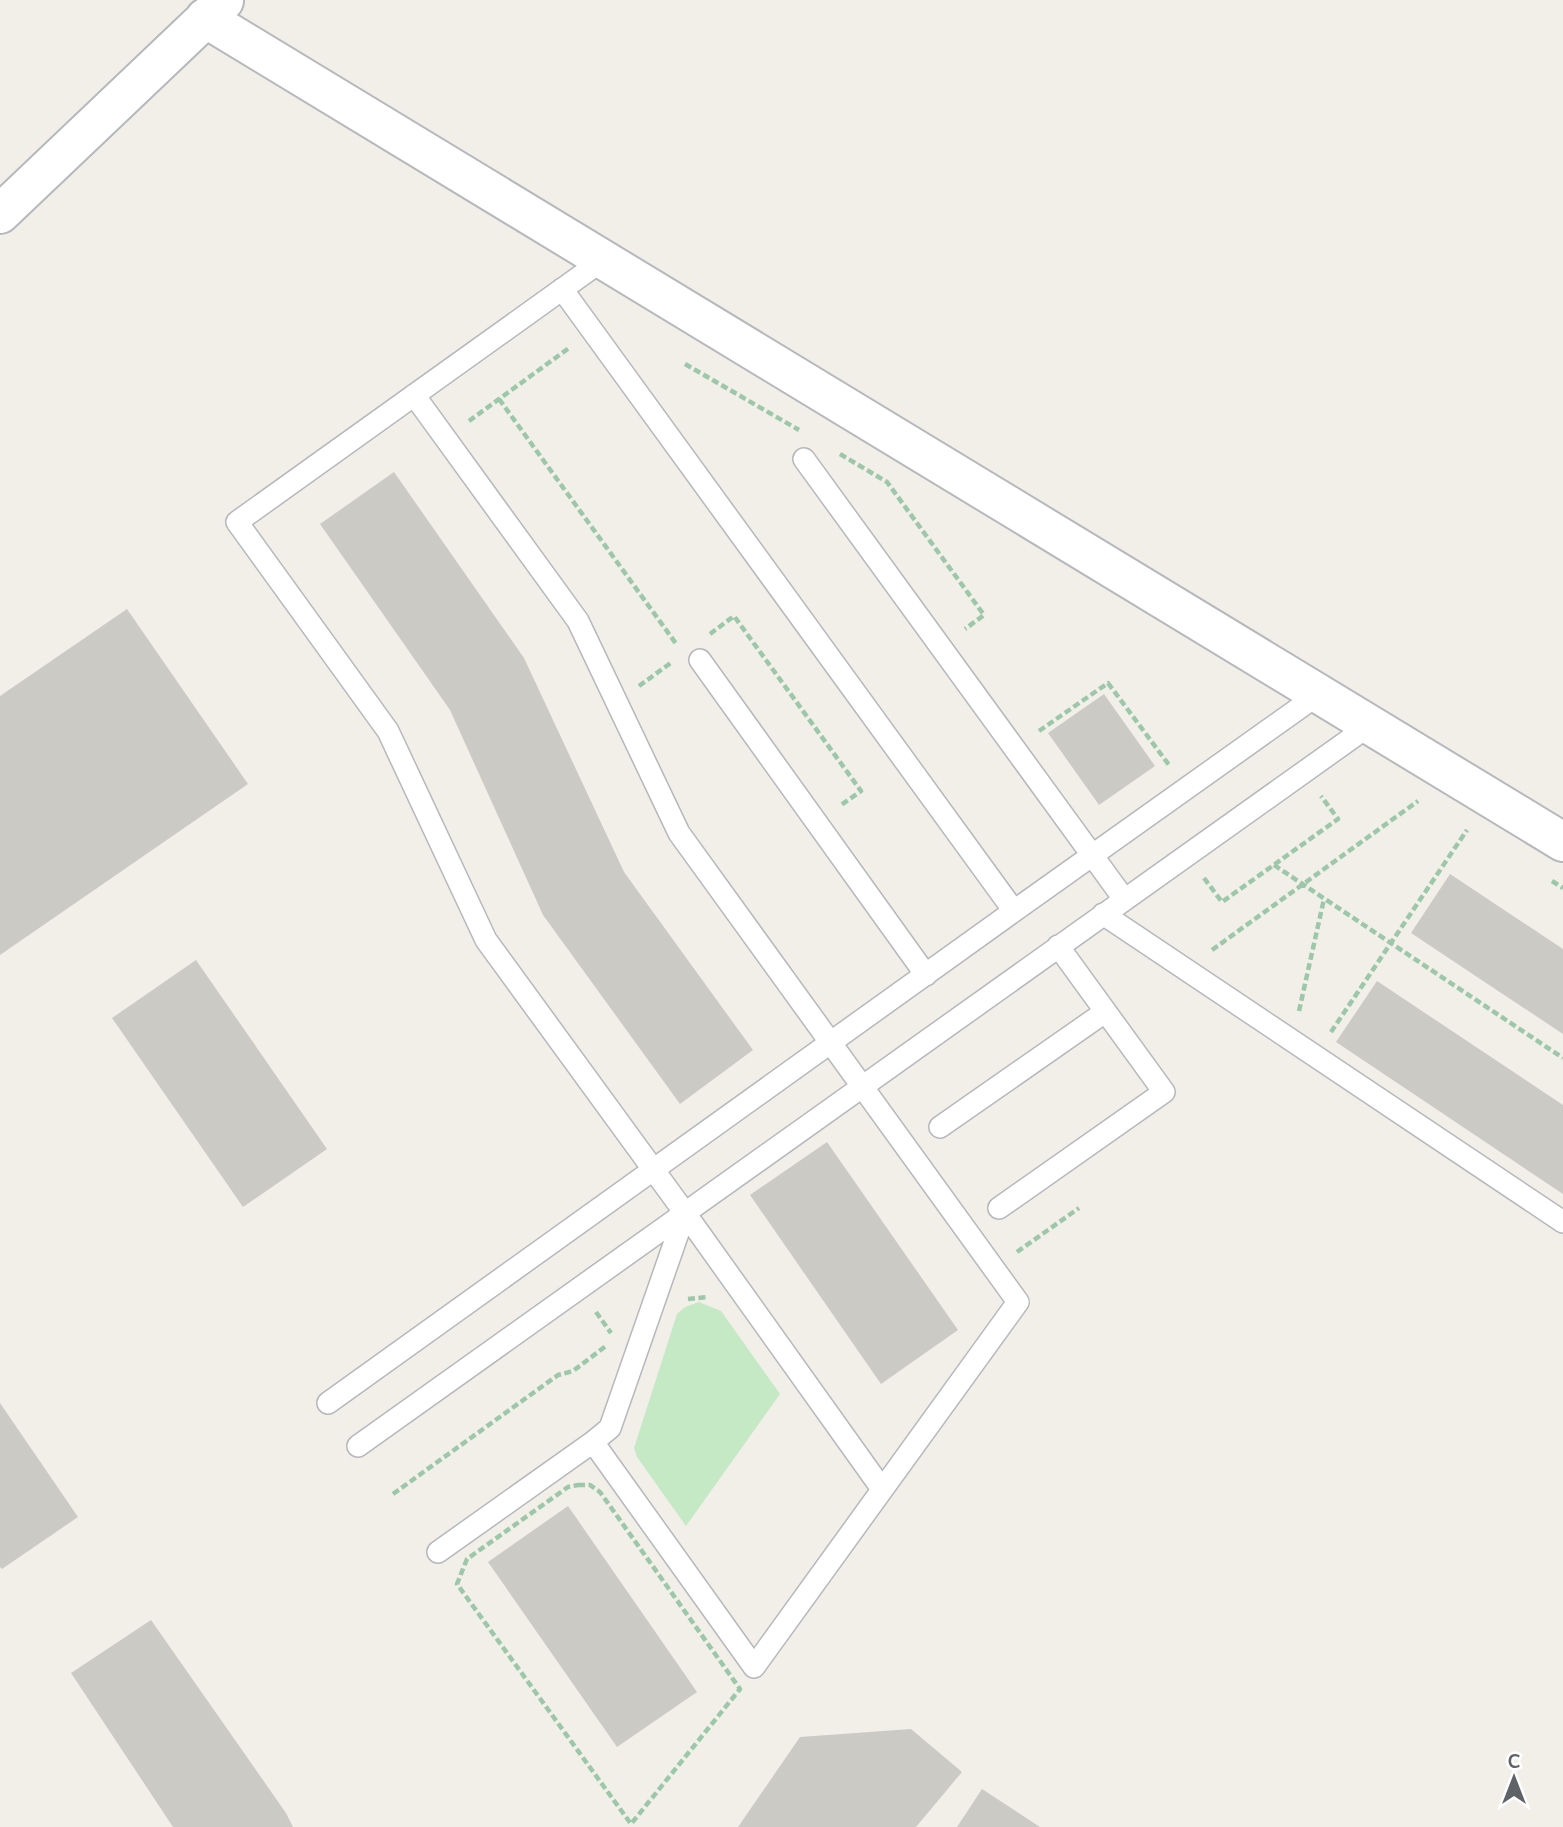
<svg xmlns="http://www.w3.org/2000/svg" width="1563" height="1827" font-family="Mulish,sans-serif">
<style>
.green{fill:#c5e8c5}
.building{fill:#cccac5}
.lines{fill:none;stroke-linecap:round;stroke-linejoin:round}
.service-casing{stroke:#b5b8bc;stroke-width:24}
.minor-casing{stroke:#b5b8bc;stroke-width:42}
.path{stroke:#9cc7a9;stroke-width:4.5;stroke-dasharray:7 3.5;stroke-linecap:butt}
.service{stroke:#fff;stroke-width:21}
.minor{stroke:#fff;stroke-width:38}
</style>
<rect width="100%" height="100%" fill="#f1efe8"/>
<!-- green -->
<path class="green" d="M699 1302 721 1311 780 1394 686 1526 637 1457 634 1448 677 1314 685 1307Z"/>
<!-- building -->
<path class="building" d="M394 472 524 658 624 872 753 1050 680 1104 543 915 450 710 320 524Z
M127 609 248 784 0 955V696Z
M1104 694 1155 766 1099 805 1048 733Z
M1450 874 1563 949V1034L1411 933Z
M196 960 327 1149 243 1207 112 1018Z
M1377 981 1563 1105V1194L1336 1042Z
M827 1142 958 1330 881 1384 750 1195Z
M0 1403 78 1517 2 1569 0 1567Z
M568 1506 697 1692 617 1747 488 1562Z
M151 1620 286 1813 293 1827H173L71 1673Z
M911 1729 962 1772 916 1827H738L800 1737Z
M982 1789 1040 1827H957Z"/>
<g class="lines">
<defs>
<path id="service" d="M603 260 237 522 388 731 486 940 685 1213
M414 395 578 621 679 833 1018 1302 754 1667 593 1442 610 1428 685 1213 1370 725
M804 459 1124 899
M700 660 926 975
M1014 911 1319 694
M1103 914 1563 1222
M940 1127 1105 1012
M999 1208 1164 1092 1058 946
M328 1403 1014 911 562 289
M358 1446 685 1213 882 1489
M438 1552 593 1442"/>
<path id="minor" d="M205 18 1563 842
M0 214 224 1"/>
</defs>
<!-- service casing -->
<use href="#service" class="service-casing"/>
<!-- minor casing -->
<use href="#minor" class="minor-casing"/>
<!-- path -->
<path class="path" d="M685 364 799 430
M499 399 677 645
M469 421 569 348
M840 454 887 482 984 615 965 629
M710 634 734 616 861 791 841 805
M639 686 672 662
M1039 731 1108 683 1169 765
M1274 865 1563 1058
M1204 878 1222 902 1338 819 1321 796
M1552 881 1563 888
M1212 950 1418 801
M1299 1011 1324 899
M1331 1032 1467 830
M1017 1252 1079 1208
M688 1299 707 1297
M596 1312 611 1333
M578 1485H590L600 1492 740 1689 631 1824 457 1584 467 1559 568 1487Z
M393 1494 558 1375 573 1371 606 1346"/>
<!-- service -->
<use href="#service" class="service"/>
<!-- minor -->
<use href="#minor" class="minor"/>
</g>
<!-- north arrow -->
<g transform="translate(1514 1778)" stroke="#ffffff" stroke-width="5" paint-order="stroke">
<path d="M0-5L12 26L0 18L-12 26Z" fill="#5f6368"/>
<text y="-10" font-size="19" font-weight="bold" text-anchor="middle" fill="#5f6368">С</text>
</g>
</svg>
